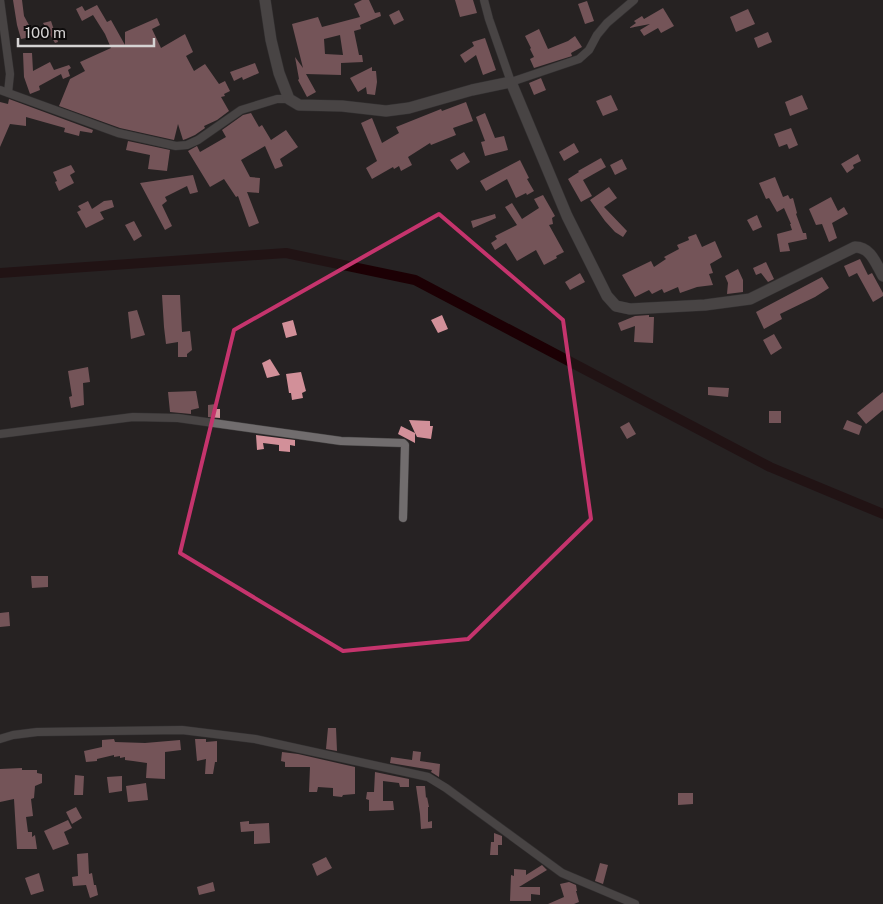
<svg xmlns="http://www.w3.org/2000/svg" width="883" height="904" font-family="'Public Sans',sans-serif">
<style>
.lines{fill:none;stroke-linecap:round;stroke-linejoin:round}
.canal{stroke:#1c0004;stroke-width:10}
.building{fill:#d29099;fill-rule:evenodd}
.minor-casing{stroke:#424040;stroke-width:9}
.secondary-casing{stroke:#424040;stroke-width:12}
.minor{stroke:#716d6e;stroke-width:8}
.secondary{stroke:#716d6e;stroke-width:11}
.marked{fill:none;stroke:#c5346d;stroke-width:4;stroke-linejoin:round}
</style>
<rect width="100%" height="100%" fill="#262223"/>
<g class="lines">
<!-- canal -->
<path class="canal" d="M0 273 286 253 415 280 770 467 883 514"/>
</g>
<!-- building -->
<path class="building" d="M13 0H22L24 16 35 36 21 39 17 25Z
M362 0H369L375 13 380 12 381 16 360 25 361 29 354 31 359 55H362L363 62 341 63V75L306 74 316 92 307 97 298 80 299 79 295 57 303 68 292 24 318 17 322 27 360 17 354 4ZM340 35 343 55 325 54 324 39Z
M455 0H473L477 13 460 17Z
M587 1 594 21 585 24 578 4Z
M97 5 107 22 111 20 125 45V32L157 18 160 25 152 29 161 48 185 34 193 52 186 56 194 71 205 64 219 84 225 81 230 91 224 94 225 96 221 97 229 111 217 120 204 126 205 128 195 135 186 139 183 140 178 124 174 140 120 128 59 106 70 79 85 71 80 62 111 48 105 34 93 15 82 21 76 9 82 6 85 11Z
M663 8 674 26 661 33 658 28 644 36 640 30 650 24 629 28 636 23 634 21 642 16 644 19Z
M748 9 755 24 736 32 730 17Z
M399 10 404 20 394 25 389 15Z
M51 21 58 42 55 43 43 23Z
M539 29 548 49 568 41 575 36 582 47 571 53 572 56 534 68 530 59 534 57 530 49 531 48 525 36Z
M768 32 772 42 758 48 754 38Z
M485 38 496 70 483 75 476 55 465 63 460 55 474 46 472 42Z
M23 53H32L33 71 50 62 54 70 69 65 71 68 68 70 70 76 63 79 61 74 39 86 40 90 30 94 24 77Z
M255 63 259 73 243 80 242 77 234 81 230 72Z
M372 67V71H376L377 82 375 95 367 94 366 87 358 92 350 78Z
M541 78 546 90 534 95 529 83Z
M611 95 618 110 603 116 596 101Z
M802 95 808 109 790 116 785 102Z
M9 99 93 130 92 133 80 131 79 136 64 132 65 128 26 117V126L10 124 0 147V102L8 104Z
M466 102 473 121 453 128 456 135 431 145 430 143 408 157 412 165 401 171 399 166 394 169 393 167 372 179 366 168 377 161 361 123 372 118 382 143 399 133 396 127 441 109 442 111Z
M251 113 259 127 262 125 271 140 286 130 298 147 280 159 283 166 275 169 265 146 241 160 250 177 260 178 259 193 247 192 259 223 249 227 238 196 236 197 224 179 210 187 188 151 197 146 200 152 226 137 222 130 243 115Z
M485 113 495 138 504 136 508 150 485 156 481 142 485 141 476 117Z
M791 128 798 145 789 149 787 144 779 147 774 134Z
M128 141 170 150 167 171 148 169 150 155 126 150Z
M574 143 579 152 564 161 559 152Z
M464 152 470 162 457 170 450 160Z
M858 154 861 161 853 165 854 168 847 173 841 164Z
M601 158 606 167 583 180 592 196 581 202 568 179 579 172 578 171Z
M622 159 627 169 615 175 610 165Z
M520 160 529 178 527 179 534 191 527 195 526 193 516 198 507 179 486 191 480 181Z
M71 165 75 172 70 175 74 183 59 191 55 182 57 181 53 172Z
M193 175 198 192 190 194 187 186 165 197 167 201 162 205 172 226 165 230 140 183Z
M775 177 783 197 788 195 790 199 793 198 797 213 796 214 803 233H806L807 239 788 243 790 251 780 252 777 234 792 230 790 224H791L784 208 777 212 769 198 766 199 759 183Z
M609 187 617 198 604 207 627 231 623 237 615 232 605 221 590 200Z
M543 195 555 216 552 218 553 224 549 225 564 252 556 256 557 258 544 265 536 250 517 261 506 243 495 250 491 243 497 239 495 236 517 225 505 207 512 203 522 219 539 208 534 199Z
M831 197 838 211 844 207 848 214 832 223 837 238 829 242 822 224 816 225 809 209Z
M112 200 114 207 100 212 104 219 86 228 77 212 81 210 78 206 88 201 92 209 104 201Z
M495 214 496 218 473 228 471 221Z
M757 215 762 227 753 231 747 220Z
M134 221 142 236 134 241 125 225Z
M696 234 702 247 715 241 722 257 710 264 713 273 709 274 713 285 697 287 680 293 678 287 664 293 662 289 652 294 649 290 635 297 622 275 651 261 654 267 666 259 664 257 679 249 677 245 689 240 688 237Z
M860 259 868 275 872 273 883 293V296L873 302 857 273 849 277 844 266Z
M766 262 774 279 768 282 761 273 756 275 753 268Z
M738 269 743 280V292L727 294 728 283 725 276Z
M580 273 585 282 570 290 565 282Z
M822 277 829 288 815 297 780 314 782 319 764 329 756 312Z
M162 295H180L182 332 190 331 192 350 187 354V357H178V342L166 344 164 327Z
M137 310 145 335 131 339 128 312Z
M442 315 448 329 438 333 431 320Z
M649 315V317H654L653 343 634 342 635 326 621 331 618 323 635 316Z
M293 320 297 335 286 338 282 323Z
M774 334 782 348 771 355 763 340Z
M270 359 280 375 267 378 262 363Z
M88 367 90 382 83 383 84 405 71 408 69 397 72 396 68 371Z
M301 372 306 391 302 393 303 398 292 400 291 393H289L286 374Z
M708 387 729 388 728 397 708 395Z
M196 391 199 408 191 410V414L170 412 168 392Z
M883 392V410L866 424 857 413Z
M216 404 217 409H220V418L208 417V405Z
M769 411H781V423H769Z
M409 420 430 421V426H433L431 439 417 437 415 433V443L398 434 401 426 415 433Z
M847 420 862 426 859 435 843 429Z
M629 422 636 434 627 439 620 427Z
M256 435 295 440V446L290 445V452L279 451V445L263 443 264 449 257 450Z
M31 576H48V587L32 588Z
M9 612 10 626 0 627V613Z
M328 728H336L337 751 326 749Z
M114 739 115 742 145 743 180 740 181 750 165 752V779L146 778 147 763 133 761 125 760V757L120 758V756L114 757V755L97 759V761L86 762 84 751 102 747V740Z
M195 739H206V742L217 741V762H215L213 774H205L206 759 197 761Z
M413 751 421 752 420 761 440 764 439 777 431 772 432 770 390 763 391 757 412 760Z
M282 752 298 754 355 767V794L343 795 342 797 333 796V788L318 787 317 792H309L310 767H285V762L281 761Z
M22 768V770H37V773L42 774V783L35 786 34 798 31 799 33 816 26 817 28 832H32V837L35 835 37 849H17L14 799 0 802V769Z
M375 772 409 779V787H400L399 783 383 781V801H393L394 810 369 811V800L366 799 367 792H374Z
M75 775 84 776 83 795H74Z
M122 776V791L109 793 107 777Z
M146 783 148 800 128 802 126 786Z
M416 786H425L426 798 427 797 429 807H428V822L432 821V828L421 829 420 814Z
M678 793H693V804L678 805Z
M76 807 82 818 72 824 66 812Z
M68 820 72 828 64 832 69 844 53 850 44 831Z
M249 821V824L269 823 270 843 254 844V831L241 832 240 822Z
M494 833 502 836V845H498V855H490L491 842H494Z
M88 853 89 874 92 873 94 885H96L98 895 90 898 86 885 73 886 72 877 78 876 77 854Z
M326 857 332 868 317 876 312 864Z
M600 863 608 865 603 884 595 881Z
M542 865 547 870 519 887H540V895L531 894V901H510L511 875 514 876V869L526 870V875Z
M39 873 44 891 31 895 25 878Z
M213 882 215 891 199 895 197 887Z
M569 882 576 885 577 891H576L579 902 574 904H548L564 897 560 884Z"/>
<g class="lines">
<defs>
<path id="minor" d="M0 0 10 74 8 93
M484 0 489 19 511 82 579 59 589 50 597 35 607 23 634 0
M0 90 118 133 176 146 187 145 198 140 241 110 277 99H289
M0 434 133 417 178 418 341 441 403 443 405 445 403 518
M0 739 13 735 37 732 182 730 255 739 428 777 446 788 562 873 635 904"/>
<path id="secondary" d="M265 0 271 40 279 73 289 99 299 105 342 106 386 111 409 108 472 90 511 82 567 216 607 296 616 306 630 309 705 305 750 299 855 247C871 247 876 264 883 276"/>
</defs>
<!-- minor casing -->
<use href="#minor" class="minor-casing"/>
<!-- secondary casing -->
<use href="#secondary" class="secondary-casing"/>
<!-- minor -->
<use href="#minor" class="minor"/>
<!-- secondary -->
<use href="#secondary" class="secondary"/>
</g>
<!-- marked area -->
<path d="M0 0H883V904H0ZM439 214 563 320 591 519 468 639 343 651 180 553 234 330Z" fill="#262223" fill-opacity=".55" fill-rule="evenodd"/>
<path class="marked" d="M439 214 563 320 591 519 468 639 343 651 180 553 234 330Z"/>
<!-- scale -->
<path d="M18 38v8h136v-8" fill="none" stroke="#d5d3d3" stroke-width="2.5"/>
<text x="25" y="38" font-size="15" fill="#d5d3d3" stroke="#0e0c0c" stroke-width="4" paint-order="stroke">100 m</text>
</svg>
